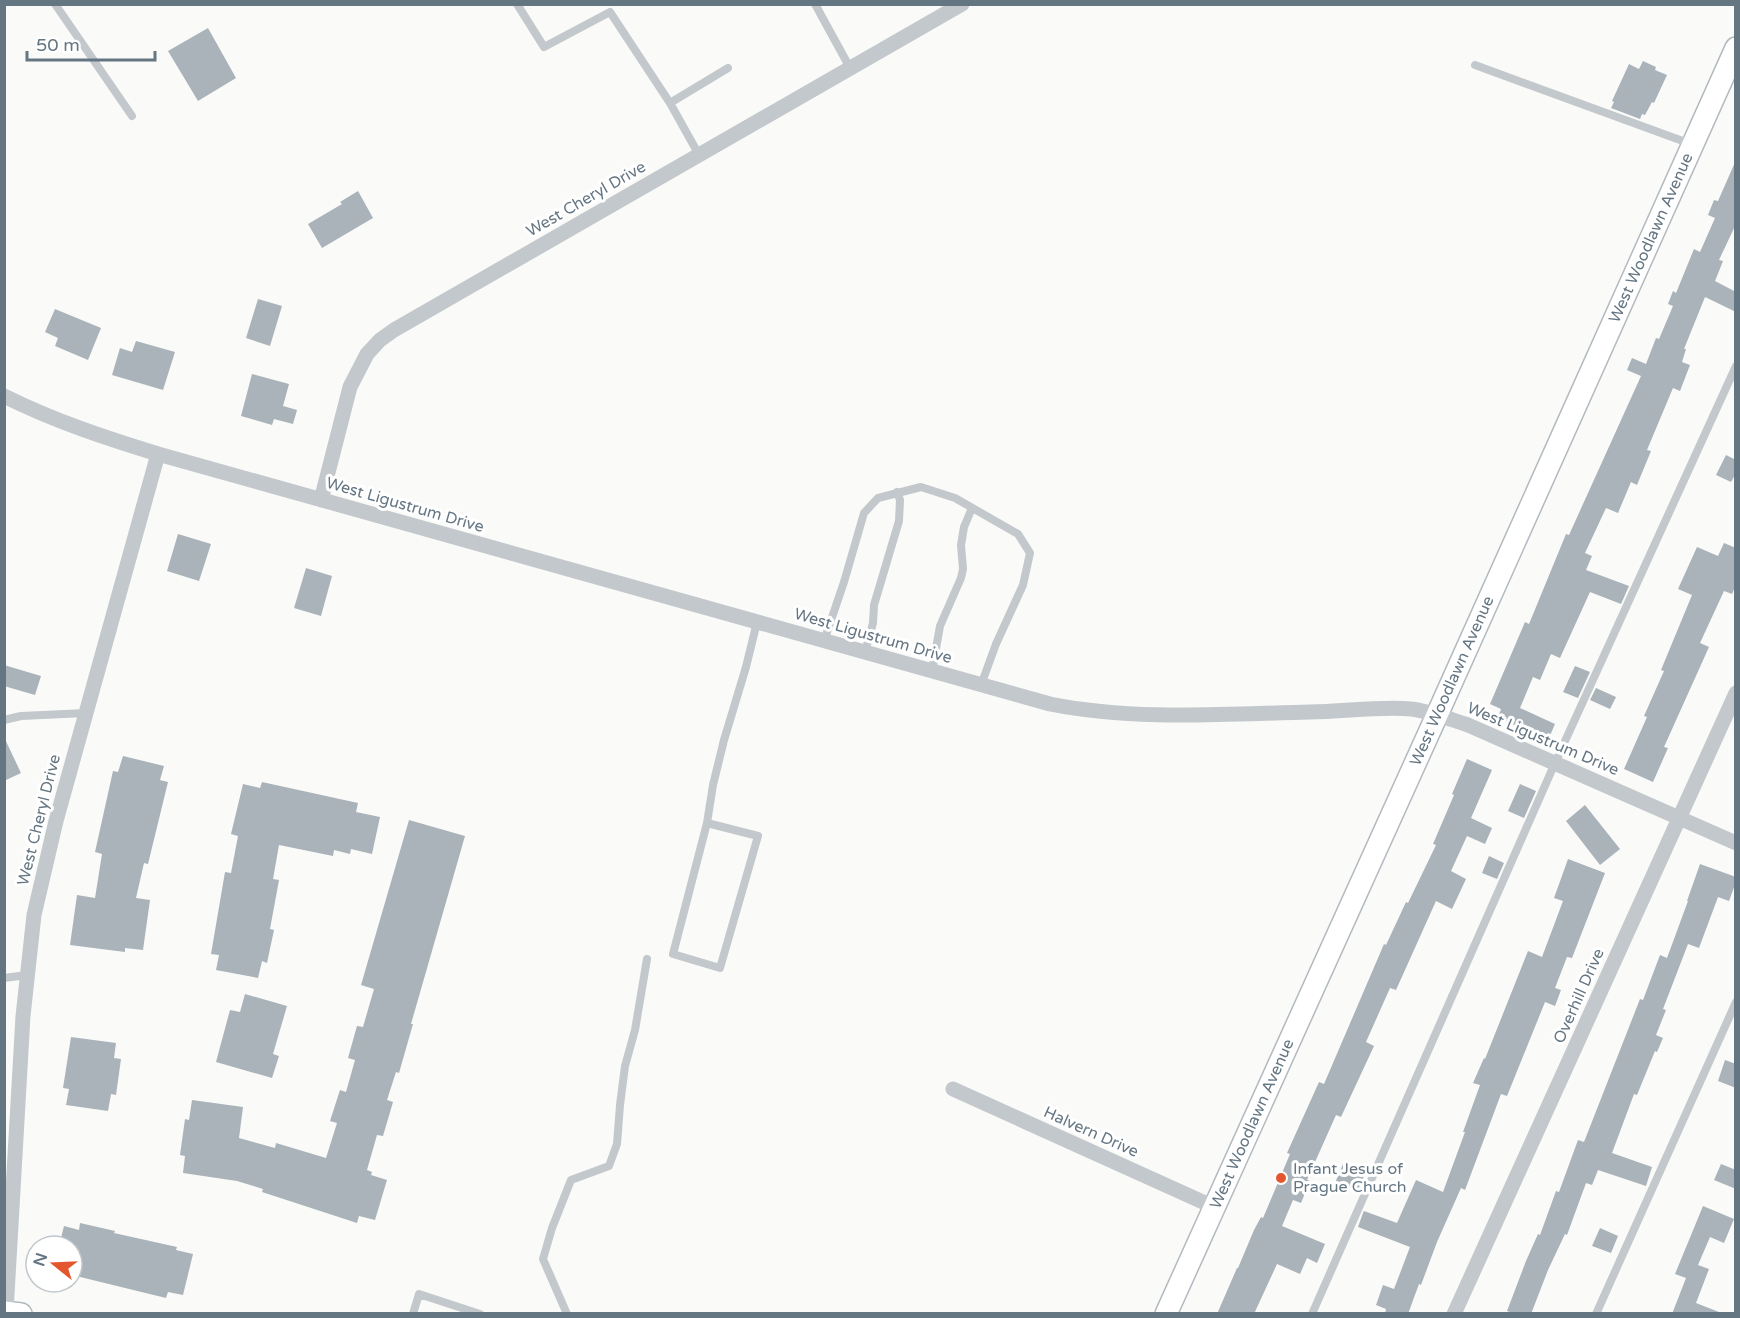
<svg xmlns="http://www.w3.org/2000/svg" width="1740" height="1318" font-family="'Varela Round',sans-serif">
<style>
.building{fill:#aab3b9}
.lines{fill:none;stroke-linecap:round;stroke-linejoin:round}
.secondary-casing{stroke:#b3babf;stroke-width:24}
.lane{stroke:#c3c8cc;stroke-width:8}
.street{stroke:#c3c8cc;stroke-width:15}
.secondary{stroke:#fff;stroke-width:21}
.poi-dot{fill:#e4572e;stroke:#fff;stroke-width:2}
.labels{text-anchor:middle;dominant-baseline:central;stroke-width:6;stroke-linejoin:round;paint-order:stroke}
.street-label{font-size:16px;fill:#657683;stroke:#fff}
.poi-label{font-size:16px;fill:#657683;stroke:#fff;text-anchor:start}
</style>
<rect width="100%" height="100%" fill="#fafaf8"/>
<!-- building -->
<path class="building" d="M208 28 236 78 198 101 168 51Z
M1643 61 1656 67 1655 70 1667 75 1654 103 1652 102 1645 115 1642 114 1640 119 1611 108 1614 102 1612 101 1629 64 1639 69Z
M1736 160V224L1719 260 1723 261 1715 281 1736 292V312L1705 297 1684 349H1686L1682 362 1690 365 1680 391 1673 388 1647 450 1651 451 1637 485 1631 482 1618 513 1606 508 1585 553 1592 556 1586 570 1629 586 1621 604 1590 592 1560 658 1551 654 1540 680 1533 677 1520 708 1555 724 1548 740 1498 718 1501 709 1490 704 1525 622 1529 624 1566 534 1569 535 1641 376 1627 370 1632 358 1646 364 1656 338 1659 339 1673 306 1668 304 1673 291 1676 293 1694 249 1700 252 1715 218 1708 215 1714 200 1718 201Z
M358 191 373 218 322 248 308 224 342 204 340 202Z
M258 299 282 306 270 346 246 338Z
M55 309 101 328 88 360 55 346 58 338 45 332Z
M136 341 175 352 163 390 112 375 120 348 132 352Z
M252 374 289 384 283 406 297 410 293 424 274 419 272 425 241 416Z
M1726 455 1736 460V473L1731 482 1716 475Z
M178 534 211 544 199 581 167 571Z
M1724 543 1736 548V585L1732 594 1724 591 1700 643 1709 647 1664 747 1668 748 1653 782 1624 769 1647 717 1644 716 1664 671 1661 670 1692 595 1678 589 1697 547 1718 556Z
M306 568 332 576 321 616 294 608Z
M4 665 41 676 35 695 4 686Z
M1575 666 1590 672 1578 698 1563 692Z
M1596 688 1616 697 1610 709 1590 700Z
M4 737 21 773 4 781Z
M123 756 164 766 160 780 168 782 148 864 144 863 136 898 150 900 143 950 125 948V952L70 945 77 895 95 898 102 854 95 852 113 771 118 772Z
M1467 759 1492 770 1471 818 1492 828 1485 844 1467 836 1451 871 1466 879 1452 909 1436 901 1396 990 1390 988 1366 1042 1374 1046 1341 1117 1336 1115 1307 1180 1310 1181 1301 1203 1293 1200 1282 1226 1325 1244 1317 1263 1307 1258 1300 1274 1277 1264 1254 1314H1217L1237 1268H1238L1254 1230 1261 1217 1263 1218 1290 1154 1287 1153 1319 1082 1324 1084 1384 944 1386 945 1406 902 1408 903 1436 845 1433 844 1454 795 1452 794Z
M262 782 358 803 356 812 380 817 372 854 351 849 350 854 334 850 333 856 279 845 273 879 279 880 270 929 274 930 267 963 262 961 258 978 216 970 219 955 211 954 225 872 231 873 238 836 231 834 243 784 260 788Z
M1520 784 1536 791 1524 818 1508 811Z
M1585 805 1620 849 1600 865 1566 821Z
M409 820 465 836 411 1024H413L399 1073 396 1072 387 1100 393 1102 383 1136 377 1135 367 1170 372 1172 371 1175 387 1180 375 1220 359 1216 357 1223 262 1192 263 1189 237 1181 183 1173 185 1156 180 1155 185 1119 189 1120 192 1100 243 1107 239 1138 275 1148 276 1143 326 1158 337 1123 330 1121 340 1090 346 1092 355 1060 348 1058 357 1026 363 1027 374 989 361 985Z
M1489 856 1504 863 1497 879 1482 873Z
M1568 859 1605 873 1572 958 1567 957 1555 988 1561 990 1555 1006 1545 1002 1507 1096 1501 1094 1465 1190 1461 1188 1437 1242 1421 1285 1419 1284 1408 1314H1385L1386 1309 1376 1305 1383 1285 1394 1289 1410 1247 1358 1227 1363 1213 1364 1211 1397 1223 1416 1180 1443 1192 1465 1132H1463L1480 1085 1473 1083 1484 1058 1485 1059 1528 951 1542 957 1563 901 1554 898Z
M1700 864 1736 877V882L1729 901 1718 897 1699 948 1688 944 1663 1009 1666 1010 1656 1035 1663 1038 1657 1052 1655 1051 1637 1095 1634 1094 1612 1153 1652 1167 1646 1186 1598 1170 1592 1185 1586 1183 1567 1235 1565 1234 1548 1270 1531 1314H1515L1507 1311 1526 1261 1538 1234 1540 1235 1556 1191 1559 1192 1578 1140 1584 1142 1640 999 1643 1000 1660 955 1667 958 1688 901H1687Z
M245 994 287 1006 273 1054 279 1056 272 1078 216 1062 230 1010 240 1012Z
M71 1037 116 1043 114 1058 121 1059 116 1095 111 1094 108 1111 66 1105 69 1089 63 1088Z
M1725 1060 1736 1064V1088L1718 1081Z
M1343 1164 1365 1174 1357 1192 1335 1183Z
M1721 1164 1736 1170V1189L1714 1180Z
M1703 1206 1734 1219 1724 1243 1710 1237 1698 1265 1709 1269 1696 1303 1719 1312V1314H1672L1686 1278 1675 1274Z
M80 1223 115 1231 114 1233 177 1247 176 1250 193 1254 183 1295 168 1292 166 1298 72 1275V1246H59L64 1226 79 1230Z
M1600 1228 1618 1236 1611 1253 1592 1246Z"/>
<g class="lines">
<defs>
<path id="secondary" d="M4 1312 21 1314
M1166 1314 1437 715 1736 48"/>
</defs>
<!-- secondary casing -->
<use href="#secondary" class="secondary-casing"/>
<!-- lane -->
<path class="lane" d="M55 4 132 116
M517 4 544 47 610 12 670 103 699 155
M815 4 850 68
M1475 65 1691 144
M670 103 728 68
M824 641 844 582 864 513 878 498 921 487 955 498 1018 534 1030 553 1023 585 996 644 981 685
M865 652 873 623 874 605 899 521 900 500 897 492
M932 671 940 626 961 578 963 569 961 545 964 527 972 508
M4 720 21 716 86 713
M707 823 758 836 720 968 673 954 707 823 713 785 724 740 746 667 757 622
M4 978 27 975
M413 1314 419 1294 480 1314
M567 1314 543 1259 552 1228 571 1180 609 1166 617 1144 620 1105 625 1066 635 1030 647 959
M1312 1314 1555 763 1736 366
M1596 1314 1736 1002"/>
<!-- street -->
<path class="street" d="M4 396C54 421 106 438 158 454L1050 704C1136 721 1223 714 1310 712 1343 712 1378 706 1411 709 1430 711 1449 719 1468 725L1736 843
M321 500 350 387 367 354 380 340 394 330 962 4
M953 1089 1214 1207
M6 1312 23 1016 34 915 56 821 158 454
M1454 1314 1736 693"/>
<!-- secondary -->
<use href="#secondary" class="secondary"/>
</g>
<!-- markers -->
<circle class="poi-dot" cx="1281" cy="1178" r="6"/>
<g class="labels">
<!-- street labels -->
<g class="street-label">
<text transform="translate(586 199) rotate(-30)">West Cheryl Drive</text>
<text transform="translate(1651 238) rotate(-66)">West Woodlawn Avenue</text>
<text transform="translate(405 505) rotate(16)">West Ligustrum Drive</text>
<text transform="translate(873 636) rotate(16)">West Ligustrum Drive</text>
<text transform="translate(1452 681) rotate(-66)">West Woodlawn Avenue</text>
<text transform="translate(1543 739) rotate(23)">West Ligustrum Drive</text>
<text transform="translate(39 820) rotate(-76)">West Cheryl Drive</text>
<text transform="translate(1579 996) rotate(-66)">Overhill Drive</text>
<text transform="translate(1252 1124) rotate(-66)">West Woodlawn Avenue</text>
<text transform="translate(1091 1132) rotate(24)">Halvern Drive</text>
</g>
<!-- poi labels -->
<g class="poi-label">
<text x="1293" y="1169">Infant Jesus of<tspan x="1293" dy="18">Prague Church</tspan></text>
</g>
</g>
<!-- border -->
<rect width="1740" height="1318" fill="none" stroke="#657683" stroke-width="12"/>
<!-- north arrow -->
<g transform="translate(54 1264) rotate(288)"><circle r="28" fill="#ffffff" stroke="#c1c8cd" stroke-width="1.5"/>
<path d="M0-4.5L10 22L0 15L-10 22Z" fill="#e4572e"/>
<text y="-9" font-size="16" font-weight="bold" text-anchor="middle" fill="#657683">N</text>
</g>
<!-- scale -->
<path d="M27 51v9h128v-9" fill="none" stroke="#657683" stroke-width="3"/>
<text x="36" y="51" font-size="18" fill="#657683" stroke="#ffffff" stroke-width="4.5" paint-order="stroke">50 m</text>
</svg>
